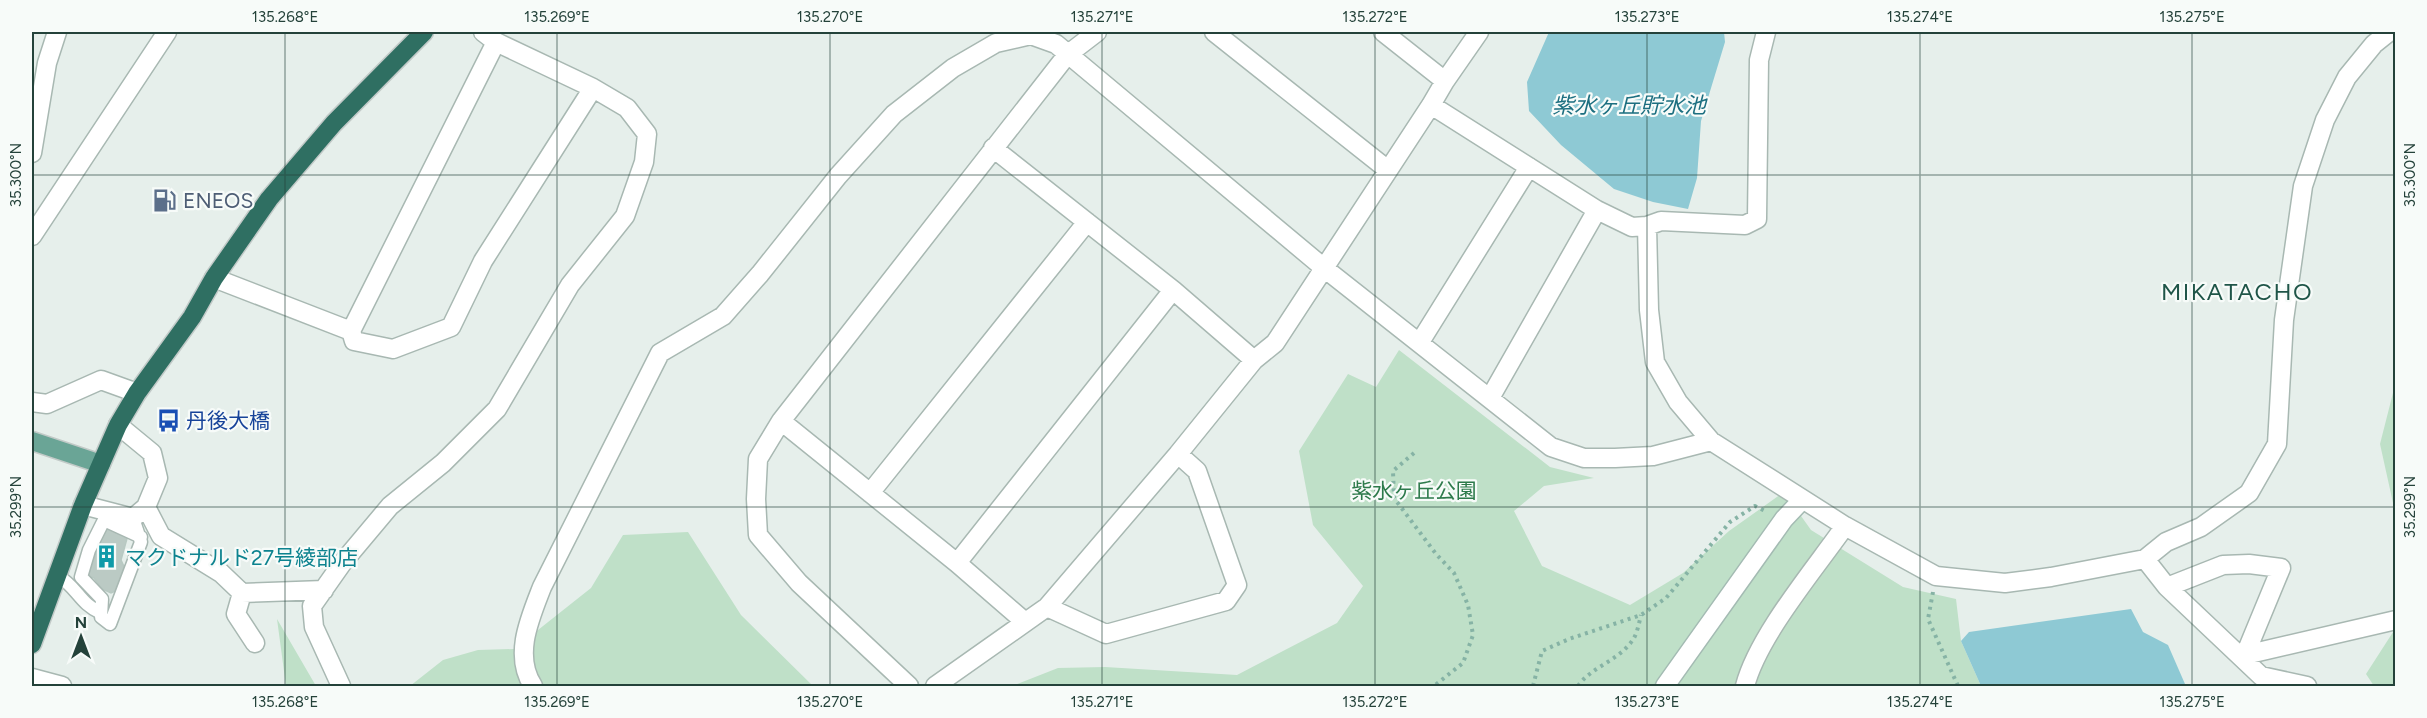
<svg xmlns="http://www.w3.org/2000/svg" width="2427" height="718" font-family="Figtree,'Noto Sans JP',sans-serif">
<style>
.green{fill:#bfe0c8}
.water{fill:#8ec9d4}
.building{fill:#bbcac4;stroke:#b8c9c2;stroke-width:1.5}
.lines{fill:none;stroke-linecap:round;stroke-linejoin:round}
.lane-casing{stroke:#a8b8b2;stroke-width:15}
.street-casing{stroke:#a8b8b2;stroke-width:21}
.secondary-casing{stroke:#a4bbb3;stroke-width:21}
.primary-casing{stroke:#c2cac8;stroke-width:21}
.highway-casing{stroke:#c2cac8;stroke-width:21}
.path{stroke:#86b3a5;stroke-width:4;stroke-dasharray:3 4.5;stroke-linecap:butt}
.lane{stroke:#fff;stroke-width:12}
.street{stroke:#fff;stroke-width:18}
.secondary{stroke:#fff;stroke-width:18}
.primary{stroke:#6aa596;stroke-width:18}
.highway{stroke:#2f6f62;stroke-width:18}
.ticks{fill:none;stroke:#24423a;stroke-width:1.5;stroke-opacity:0.45}
.labels{text-anchor:middle;dominant-baseline:central;stroke-width:4.5;stroke-linejoin:round;paint-order:stroke}
.service-label{font-size:21px;fill:#4e5e75;stroke:#f7fbf9;text-anchor:start}
.transit-label{font-size:21px;fill:#164399;stroke:#f7fbf9;text-anchor:start}
.park-label{font-size:21px;fill:#2d7a4b;stroke:#f7fbf9}
.culture-label{font-size:21px;fill:#0d838f;stroke:#f7fbf9;text-anchor:start}
.water-label{font-size:22px;font-style:italic;fill:#1c6f80;stroke:#f7fbf9}
.quarter-label{font-size:24px;letter-spacing:1.5px;fill:#1f5548;stroke:#f7fbf9}
.neatline{fill:none;stroke:#24423a;stroke-width:2}
.ticks-label{font-size:15px;text-anchor:middle;fill:#24423a}
</style>
<rect width="100%" height="100%" fill="#e6efeb"/>
<!-- green -->
<path class="green" d="M1399 350 1550 467 1594 478 1544 486 1514 511 1542 566 1630 605 1683 573 1729 531 1784 492 1811 530 1903 587 1956 599 1961 641 1981 686H1012L1058 668 1105 667 1237 675 1337 623 1363 586 1313 525 1299 451 1348 374 1376 387Z
M2395 385V512L2380 444Z
M688 532 741 615 813 686H410L443 660 478 650 514 649 591 588 623 535Z
M277 619 316 686H286Z
M2395 629V686H2374L2366 674Z"/>
<!-- water -->
<path class="water" d="M1549 32H1724L1725 42 1701 121 1697 178 1688 209 1653 202 1614 189 1561 145 1529 111 1527 82Z
M2131 609 2143 632 2168 645 2185 684 2209 686H1981L1961 641 1969 632Z"/>
<!-- building -->
<path class="building" d="M106 525 128 535 121 560 127 573 118 590 111 593 102 589 94 578 85 575 88 563 95 554Z"/>
<g class="lines">
<defs>
<path id="lane" d="M133 518 141 542 110 624 101 617 102 599 81 577 89 550 104 520 141 537
M58 576C77 587 80 604 101 613"/>
<path id="street" d="M1214 32 1388 170
M1383 32 1445 81
M1431 105 1597 210 1632 227 1647 226 1661 221 1745 225 1757 219 1759 60 1766 32
M993 148 1173 290 1254 360
M32 153 47 63 57 32
M1647 226 1649 310 1655 362 1678 402 1711 441 1845 526 1936 576 2005 583 2051 577 2145 559 2166 542 2201 527 2249 493 2277 444 2284 320 2303 186 2325 120 2347 77 2374 44 2389 32
M32 236 167 32
M214 278 351 331 354 341 393 349 451 327 483 261 593 88
M351 331 496 42
M1420 342 1529 167
M1490 398 1597 210
M32 402 47 404 101 380 137 393
M781 421 957 563 1024 621
M870 493 1087 222
M83 505 133 518 146 507 158 478 152 453 118 425
M146 507 161 536 221 573 242 593 324 590
M2145 559 2167 587 2223 565 2249 564 2281 568 2245 655 2396 620
M957 563 1173 290
M2167 587 2261 676 2307 686
M242 593 236 614 255 643
M1047 607 1106 634 1226 601 1237 585 1197 471 1178 454
M32 678 62 686
M341 686 314 627 312 606 343 562 390 506 443 463 497 409 570 285 625 216 644 162 647 134 627 108 593 88 496 42 483 32
M533 686C513 655 530 618 542 587L660 353 723 316 760 274 838 176 894 114 953 68 996 43 1031 35 1056 44 1324 268 1551 447 1584 458H1615L1653 456 1711 441
M909 686 799 583 758 535 756 499 758 459 781 421 1067 55 1097 32
M935 686 1047 607 1178 454 1254 360 1275 343 1431 105 1445 81 1479 32
M1745 686C1758 636 1814 570 1845 526"/>
<path id="secondary" d="M1665 686 1784 519 1802 500"/>
<path id="primary" d="M32 441 101 464"/>
<path id="highway" d="M32 644 83 505 118 425 137 393 192 317 214 278 269 199 334 123 424 32"/>
</defs>
<!-- lane casing -->
<use href="#lane" class="lane-casing"/>
<!-- street casing -->
<use href="#street" class="street-casing"/>
<!-- secondary casing -->
<use href="#secondary" class="secondary-casing"/>
<!-- primary casing -->
<use href="#primary" class="primary-casing"/>
<!-- highway casing -->
<use href="#highway" class="highway-casing"/>
<!-- path -->
<path class="path" d="M1414 453 1393 471 1394 498 1436 554 1454 573 1468 605 1473 635 1463 663 1434 686
M1933 592 1928 619 1958 686
M1533 686 1542 651 1569 639 1641 615 1666 598 1730 522 1755 506 1767 512
M1578 686C1591 667 1618 661 1632 641 1637 635 1639 623 1641 615"/>
<!-- lane -->
<use href="#lane" class="lane"/>
<!-- street -->
<use href="#street" class="street"/>
<!-- secondary -->
<use href="#secondary" class="secondary"/>
<!-- primary -->
<use href="#primary" class="primary"/>
<!-- highway -->
<use href="#highway" class="highway"/>
</g>
<!-- ticks -->
<path class="ticks" d="M285 32V686M557 32V686M830 32V686M1102 32V686M1375 32V686M1647 32V686M1920 32V686M2192 32V686M32 175H2396M32 507H2396"/>
<!-- icons -->
<defs>
<symbol id="fuel-bare" viewBox="-9 -9 18 18"><path d="M-5.5-6h7V0h2V4h1.3V-2.5L3-4.5l.8-.8L6-3V5H2.5V1h-1V6h-7ZM-4.2-4.7v3.2H.2V-4.7Z" fill="#5c6f8a" stroke="#f7fbf9" stroke-width="2.5" paint-order="stroke"/></symbol>
<symbol id="bus-bare" viewBox="-9 -9 18 18"><path d="M-5-6H5V4H4V6H2V4H-2V6H-4V4H-5ZM-3.5-4V0h7V-4ZM-3.5 1.2v1.5H-2V1.2ZM2 1.2v1.5H3.5V1.2Z" fill="#1a4fb4" stroke="#f7fbf9" stroke-width="2.5" paint-order="stroke"/></symbol>
<symbol id="building-bare" viewBox="-9 -9 18 18"><path d="M-4-6H4V6H1V3H-1V6H-4ZM-2.5-4.3h1.7v1.8h-1.7ZM.8-4.3h1.7v1.8H.8ZM-2.5-1h1.7V.8h-1.7ZM.8-1h1.7V.8H.8Z" fill="#0f9aa8" stroke="#f7fbf9" stroke-width="2.5" paint-order="stroke"/></symbol>
</defs>
<g fill-rule="evenodd">
<use href="#fuel-bare" x="148" y="184" width="33" height="33"/>
<use href="#bus-bare" x="152" y="404" width="33" height="33"/>
<use href="#building-bare" x="90" y="540" width="33" height="33"/>
</g>
<g class="labels">
<!-- service labels -->
<g class="service-label">
<text x="183" y="200">ENEOS</text>
</g>
<!-- transit labels -->
<g class="transit-label">
<text x="186" y="420">丹後大橋</text>
</g>
<!-- park labels -->
<g class="park-label">
<text x="1414" y="490">紫水ヶ丘公園</text>
</g>
<!-- culture labels -->
<g class="culture-label">
<text x="125" y="557">マクドナルド27号綾部店</text>
</g>
<!-- water labels -->
<g class="water-label">
<text x="1629" y="105">紫水ヶ丘貯水池</text>
</g>
<!-- quarter labels -->
<g class="quarter-label">
<text x="2237" y="291">MIKATACHO</text>
</g>
</g>
<!-- border -->
<rect width="2427" height="718" fill="none" stroke="#f7fbf9" stroke-width="66"/>
<!-- north arrow -->
<g transform="translate(81 637)" stroke="#f7fbf9" stroke-width="4.5" paint-order="stroke">
<path d="M0-4.5L10 22L0 15L-10 22Z" fill="#24423a"/>
<text y="-9" font-size="16" font-weight="bold" text-anchor="middle" fill="#24423a">N</text>
</g>
<rect x="33" y="33" width="2361" height="652" class="neatline"/>
<g class="ticks-label">
<text x="285" y="22">135.268°E</text>
<text x="557" y="22">135.269°E</text>
<text x="830" y="22">135.270°E</text>
<text x="1102" y="22">135.271°E</text>
<text x="1375" y="22">135.272°E</text>
<text x="1647" y="22">135.273°E</text>
<text x="1920" y="22">135.274°E</text>
<text x="2192" y="22">135.275°E</text>
<text transform="translate(16 175) rotate(-90)" y="5">35.300°N</text>
<text transform="translate(2410 175) rotate(-90)" y="5">35.300°N</text>
<text transform="translate(16 507) rotate(-90)" y="5">35.299°N</text>
<text transform="translate(2410 507) rotate(-90)" y="5">35.299°N</text>
<text x="285" y="707">135.268°E</text>
<text x="557" y="707">135.269°E</text>
<text x="830" y="707">135.270°E</text>
<text x="1102" y="707">135.271°E</text>
<text x="1375" y="707">135.272°E</text>
<text x="1647" y="707">135.273°E</text>
<text x="1920" y="707">135.274°E</text>
<text x="2192" y="707">135.275°E</text>
</g>
</svg>
